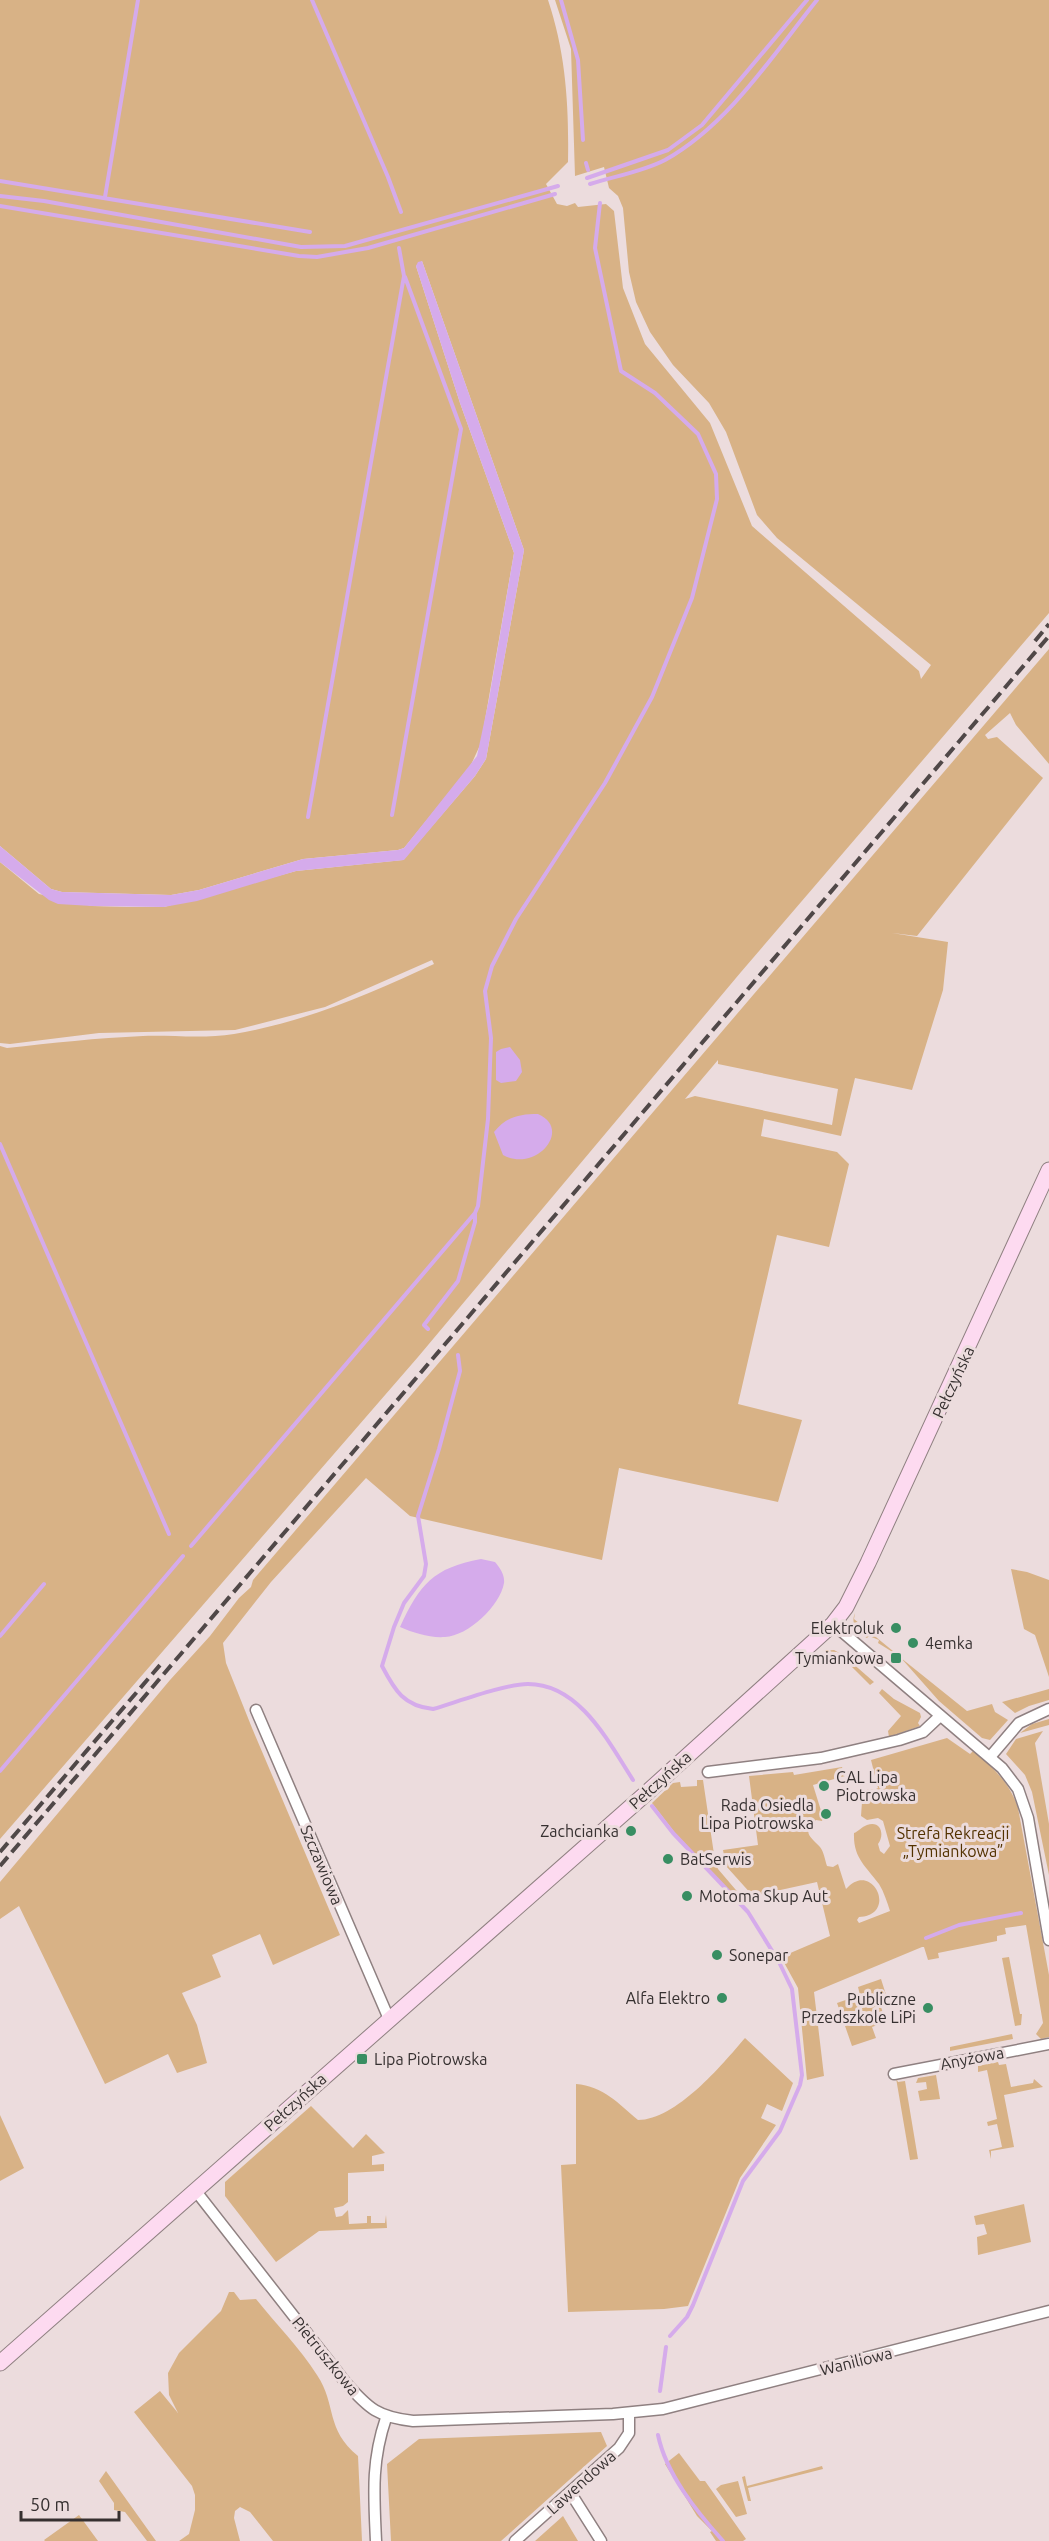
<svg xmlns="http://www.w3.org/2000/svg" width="1049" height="2541" font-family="Ubuntu,sans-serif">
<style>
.green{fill:#d8b286;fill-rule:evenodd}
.water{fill:#d5abeb}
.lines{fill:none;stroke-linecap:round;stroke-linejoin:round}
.stream{stroke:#d5abeb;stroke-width:4}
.street-casing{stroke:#8f8081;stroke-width:13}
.secondary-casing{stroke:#8f8081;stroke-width:17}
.street{stroke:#fff;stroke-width:10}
.secondary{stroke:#fddaf0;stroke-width:15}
.rail{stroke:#504848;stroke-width:4;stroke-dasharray:12 6;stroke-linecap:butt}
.poi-dot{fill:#388e62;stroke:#ecdcdd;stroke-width:2}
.labels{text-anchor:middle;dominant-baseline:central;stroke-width:6;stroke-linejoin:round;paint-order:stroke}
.street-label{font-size:16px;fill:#363030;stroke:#ecdcdd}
.poi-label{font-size:16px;fill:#363030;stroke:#ecdcdd;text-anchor:end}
.park-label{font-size:16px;fill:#533200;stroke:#ecdcdd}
</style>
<rect width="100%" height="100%" fill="#ecdcdd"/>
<!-- green -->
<path class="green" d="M0 0H548C566 54 569 106 568 162L546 184 557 204 567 206 575 203 578 207 606 204 614 211 623 288 645 344 710 423 752 526 919 671 921 679 931 665 777 538 757 515 726 432 709 403 673 365 650 332 636 302 629 272 623 208 618 196 609 188 604 167 575 176 571 49 555 0H1049V613L741 972 418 1357 0 1839V1046L7 1048C52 1043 97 1038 143 1036 172 1035 204 1039 234 1034 305 1022 370 994 434 964L432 960 325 1007 235 1030 99 1033 10 1044 0 1043V862L39 894 92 906 127 907H164L296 871 403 860 475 776 486 759 524 550 422 261 416 266 460 403 514 553 481 743 470 767 404 848 398 850 303 859 199 890 171 895 62 892 51 889 0 846Z
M1049 649V764L1016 725 1010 713 985 735 988 739 997 737 1043 778 917 936 892 933 948 942 943 990 912 1090 855 1078 841 1136 764 1119 761 1136 837 1152 849 1164 829 1247 777 1235 738 1404 802 1420 778 1502 619 1468 602 1560 410 1516 366 1478 271 1582 223 1643 226 1663 252 1728 340 1935 273 1965 260 1934 212 1955 221 1977 182 1993 197 2025 207 2063 177 2073 168 2054 105 2084 19 1906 0 1919V1882L170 1680 210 1636 239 1598 251 1587 253 1580ZM718 1060V1064L838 1089 832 1125 695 1096 685 1099Z
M1011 1569 1027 1572 1049 1580V1677L1035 1635 1024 1629Z
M855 1613 854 1619 899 1656 878 1643 879 1640 869 1636 867 1638C858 1633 850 1625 855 1613Z
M834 1650 843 1655 874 1682 870 1685 837 1652 822 1651Z
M901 1658 967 1711 992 1704 995 1712 1008 1720 990 1740 982 1738 939 1701Z
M882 1689 894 1699 920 1713 921 1717 918 1723 920 1726 889 1737 888 1731 901 1716 879 1693Z
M1049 1689V1700L1029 1706 1015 1713 1002 1702Z
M1049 1719V1725L1020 1733 1032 1724Z
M1043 1731 1035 1743 1049 1824V1875L1032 1792 1025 1775 1006 1754 1016 1739Z
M947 1738 970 1754 973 1751C993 1767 1010 1783 1018 1808L1049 1975V2037L1041 2039 1036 2034 1043 2023 1026 1925 1005 1928 1006 1934 997 1936V1941L938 1953 939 1958 928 1960 924 1947H922L814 1992 824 2076 807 2080 798 1988 781 1957 830 1936 817 1882 753 1896 726 1866 723 1850 758 1845 749 1776 793 1772 794 1775 842 1767 845 1776 813 1785 823 1817 822 1821 816 1820C801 1833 811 1837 820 1847 824 1852 825 1860 827 1866L833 1867 838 1864 846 1889C872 1859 899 1915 859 1917L857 1920 859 1923 890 1911C887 1902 884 1892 879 1884 866 1866 853 1858 854 1833 858 1832 861 1827 867 1825 881 1820 885 1835 878 1844L880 1851 884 1854 890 1846 883 1821 878 1818 867 1820 861 1816 862 1802 868 1796 867 1789 874 1790 878 1788 871 1760Z
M697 1780H703L715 1861 718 1869 747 1903 743 1905 675 1833 652 1803 673 1783 680 1782 681 1787 697 1786Z
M1009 1957 1020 2014H1022L1021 2025 1015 2026 1002 1958Z
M881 1979 888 2001 880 2004 886 2022 872 2027 876 2038 852 2046 837 2003 860 1995 858 1987Z
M1012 2034 1013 2039 950 2051V2047Z
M745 2038 793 2083 782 2111 767 2104 761 2118 776 2125 740 2178 688 2306 664 2309 568 2312 561 2165 576 2164V2084C603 2086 619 2104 638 2120 676 2120 722 2065 745 2038Z
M998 2062 999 2065 1006 2064 1011 2087 1033 2083 1034 2079 1043 2087 1004 2095 1014 2147 991 2151V2159L989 2150 1002 2147 997 2124 988 2126 987 2122 997 2119 987 2070 978 2072V2066Z
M936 2075 940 2099 920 2101 918 2091 927 2089 926 2082 916 2083 918 2078Z
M896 2078 898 2082 905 2081 918 2159 910 2160Z
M311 2106 353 2148 366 2134 385 2153 372 2156V2165L384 2164V2171L348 2173V2202L343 2206 334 2208 336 2217 342 2216 348 2210 349 2224 367 2223V2216H371V2223H385L386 2215 387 2228 319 2231 276 2262 225 2196V2182Z
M0 2115 24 2168 0 2181Z
M1024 2204 1031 2242 978 2255 977 2237 987 2234 984 2224 976 2225 974 2216Z
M229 2292H234L240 2300 256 2299C276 2324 300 2348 317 2375 337 2405 325 2429 358 2456L362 2541H273L250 2512 240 2507 235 2511 234 2518 240 2541H179L189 2534 195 2510V2495L192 2486 134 2412 160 2391 178 2413 169 2395 168 2373 179 2353 221 2311Z
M601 2432 607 2446 501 2541H391L387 2464 419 2439Z
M679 2453 700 2481H705L746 2539 743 2541H716L710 2532 712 2531 697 2516 665 2464Z
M822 2466 823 2469 748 2488 751 2501H748L742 2477 745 2476 747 2486Z
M106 2471 156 2541H147L125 2512 114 2510V2503L99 2481Z
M738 2481 747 2514 736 2517 716 2489 721 2485Z
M79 2515 98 2541H45L44 2540Z
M563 2516 578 2541H535Z"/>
<!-- water -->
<path class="water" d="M422 261 524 550 486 759 475 776 404 860 296 871 197 901 164 907 92 906 58 904 49 900 0 862V846L51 889 62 892 171 895 199 890 303 859 398 850 404 848 477 756 489 699 514 553 460 403 416 266 418 262Z
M510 1047 520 1060 522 1072 516 1081 501 1083 496 1080V1052L501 1049Z
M538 1114C573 1129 536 1173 503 1155L494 1132C506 1117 519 1114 538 1114Z
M481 1559 495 1562C500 1568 505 1575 504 1583 500 1606 468 1636 445 1637 429 1638 414 1633 400 1627 420 1584 433 1568 481 1559Z"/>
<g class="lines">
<!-- stream -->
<path class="stream" d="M312 0 388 177 401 212
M561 0 578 60 583 140
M586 163 588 170
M587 178 668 150 702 125 807 0
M0 181 310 232
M590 184C615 176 642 172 665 160 729 124 772 56 817 0
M0 196 44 201 301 247 345 246 558 186
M105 197 138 0
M0 206 299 256 317 257 368 248 555 194
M392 815 461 429 405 277
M308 817 404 276 399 248
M0 1144 169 1534
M428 1329 424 1325 458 1281 475 1222V1213
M458 1355 460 1371 439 1449 418 1516 426 1564 424 1576 404 1603 394 1627 382 1666C395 1691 404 1706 433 1709 457 1702 505 1684 528 1684 580 1684 609 1743 633 1780
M191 1546 475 1213 478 1206 488 1119 491 1038 485 991 492 966 516 919 605 783 652 697 692 598 717 499 716 474 698 434 655 393 621 371 595 248 600 203
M0 1636 44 1584
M0 1771 183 1556
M652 1806 673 1833 748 1912 779 1962 792 1989 802 2075 800 2085 780 2131 743 2181 693 2305 687 2317 670 2336
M926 1938 959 1925 1021 1913
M660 2391 666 2347
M658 2435C666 2474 697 2512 723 2541"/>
<defs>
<path id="street" d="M833 1624 1002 1768 1018 1789 1028 1818 1049 1940
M256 1710 389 2019
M990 1757 1019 1723 1049 1709
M708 1772 821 1758 899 1740 923 1732 940 1716
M894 2074 1049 2044
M195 2190 346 2383C369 2409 378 2417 413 2421L613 2414 663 2409 1049 2311
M570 2492 601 2541
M376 2541C374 2496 371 2462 386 2418
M515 2541 619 2448 629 2433V2413"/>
<path id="secondary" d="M0 2363 642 1797 833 1624 846 1607 868 1563 1049 1170"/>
</defs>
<!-- street casing -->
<use href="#street" class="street-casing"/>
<!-- secondary casing -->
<use href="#secondary" class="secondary-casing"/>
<!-- street -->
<use href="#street" class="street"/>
<!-- secondary -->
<use href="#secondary" class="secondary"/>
<!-- rail -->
<path class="rail" d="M1035 641 1049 624
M0 1852 160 1665
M0 1866 1049 636"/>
</g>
<!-- markers -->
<g class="poi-dot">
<circle cx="896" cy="1628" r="6"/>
<circle cx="913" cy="1643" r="6"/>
<rect x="890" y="1652" width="12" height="12" rx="3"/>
<circle cx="824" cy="1786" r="6"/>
<circle cx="826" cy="1814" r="6"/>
<circle cx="631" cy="1831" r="6"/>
<circle cx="668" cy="1859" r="6"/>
<circle cx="687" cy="1896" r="6"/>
<circle cx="717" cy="1955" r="6"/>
<circle cx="722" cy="1998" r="6"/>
<circle cx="928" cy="2008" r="6"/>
<rect x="356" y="2053" width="12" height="12" rx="3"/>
</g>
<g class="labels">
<!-- street labels -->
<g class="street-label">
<text transform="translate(953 1382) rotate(-65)">Pełczyńska</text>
<text transform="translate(660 1780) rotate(-42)">Pełczyńska</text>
<text transform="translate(322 1865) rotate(67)">Szczawiowa</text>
<text transform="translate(972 2058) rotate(-11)">Anyżowa</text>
<text transform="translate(295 2102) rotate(-42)">Pełczyńska</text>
<text transform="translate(326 2356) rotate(51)">Pietruszkowa</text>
<text transform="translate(856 2361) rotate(-14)">Waniliowa</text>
<text transform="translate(581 2482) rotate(-42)">Lawendowa</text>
</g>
<!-- poi labels -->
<g class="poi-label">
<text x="884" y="1628">Elektroluk</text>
<text x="925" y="1643" text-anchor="start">4emka</text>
<text x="884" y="1658">Tymiankowa</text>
<text x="836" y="1777" text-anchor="start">CAL Lipa<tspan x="836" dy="18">Piotrowska</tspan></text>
<text x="814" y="1805">Rada Osiedla<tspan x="814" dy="18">Lipa Piotrowska</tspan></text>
<text x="619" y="1831">Zachcianka</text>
<text x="680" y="1859" text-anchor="start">BatSerwis</text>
<text x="699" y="1896" text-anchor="start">Motoma Skup Aut</text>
<text x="729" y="1955" text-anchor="start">Sonepar</text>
<text x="710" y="1998">Alfa Elektro</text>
<text x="916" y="1999">Publiczne<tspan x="916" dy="18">Przedszkole LiPi</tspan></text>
<text x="374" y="2059" text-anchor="start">Lipa Piotrowska</text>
</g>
<!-- park labels -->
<g class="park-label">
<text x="953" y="1833">Strefa Rekreacji<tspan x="953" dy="18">„Tymiankowa”</tspan></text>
</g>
</g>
<!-- scale -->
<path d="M21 2511v9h98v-9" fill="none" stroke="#363030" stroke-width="3"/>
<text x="30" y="2511" font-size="18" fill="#363030" stroke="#ecdcdd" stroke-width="4.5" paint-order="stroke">50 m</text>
</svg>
